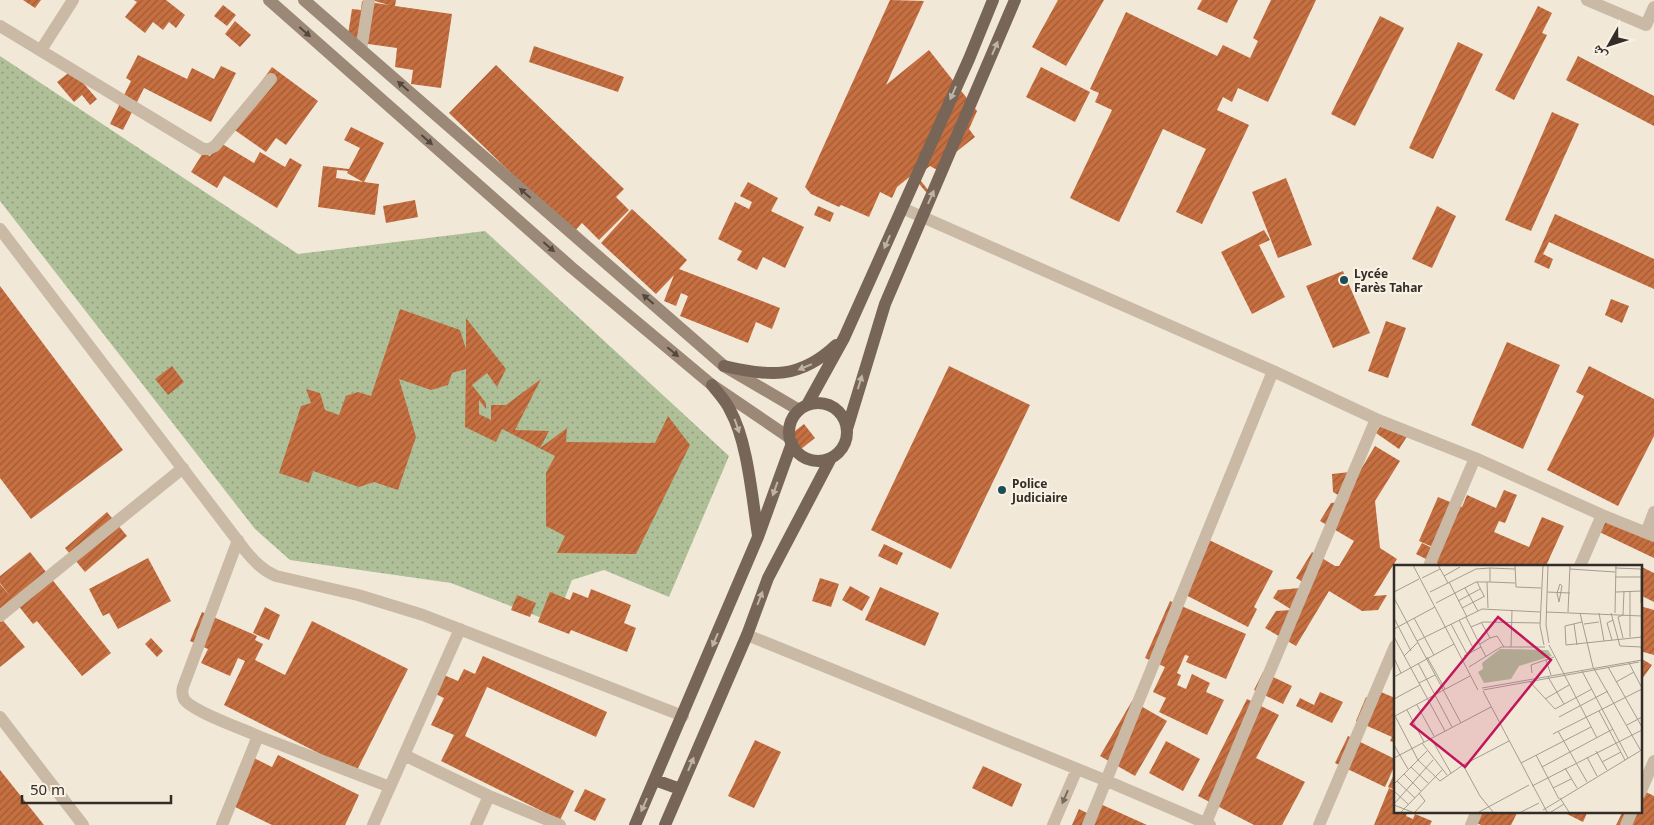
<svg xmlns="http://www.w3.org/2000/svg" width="1654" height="825" font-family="'Noto Sans','Noto Naskh Arabic',sans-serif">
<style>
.park{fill:url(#park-dots)}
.building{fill:url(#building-hatch);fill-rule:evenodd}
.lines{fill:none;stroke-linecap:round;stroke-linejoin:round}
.street{stroke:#c9b9a5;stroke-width:12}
.secondary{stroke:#9c8876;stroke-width:12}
.primary{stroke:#776557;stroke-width:12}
.oneway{fill:#53483e}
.oneway2{fill:#beb3a5}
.oneway3{fill:#776b5f}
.poi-dot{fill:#1c4c56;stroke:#f9f2e4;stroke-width:2}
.labels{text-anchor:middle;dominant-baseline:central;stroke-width:4.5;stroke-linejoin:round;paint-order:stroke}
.poi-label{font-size:12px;font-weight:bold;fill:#342c26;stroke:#f9f2e4;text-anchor:start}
.inset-road{fill:none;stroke:#a59d91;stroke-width:1}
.view{fill:#c2185b;fill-opacity:0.15;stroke:#c2185b;stroke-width:2.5}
.inset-edge{fill:none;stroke:#342c26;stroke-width:2.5}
</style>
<defs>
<pattern id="park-dots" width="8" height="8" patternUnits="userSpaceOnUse" patternTransform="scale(1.25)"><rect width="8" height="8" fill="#afc099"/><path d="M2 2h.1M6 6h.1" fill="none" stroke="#8f9c7d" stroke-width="1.8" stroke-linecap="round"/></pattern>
<pattern id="building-hatch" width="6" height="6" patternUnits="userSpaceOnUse" patternTransform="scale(1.25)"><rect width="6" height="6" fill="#c66f41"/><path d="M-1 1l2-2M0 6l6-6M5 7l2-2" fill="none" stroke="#a25b36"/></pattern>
</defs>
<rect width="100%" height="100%" fill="#f1e8d8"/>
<!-- park -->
<path class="park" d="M0 56 298 254 485 231 729 456 669 597 604 570 572 580 555 623 451 583 290 560 255 529 0 201Z"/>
<!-- building -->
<path class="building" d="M23 0H41L35 8Z
M134 0H166L185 15 176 28 169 22 163 30 153 22 145 33 125 17 137 2Z
M371 0H396L395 6 452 14 441 88 411 84 413 70 395 67 397 48 347 41 352 9 361 10 362 1 389 5Z
M890 0 924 1 886 85 929 50 977 111 969 129 975 137 951 156 939 171 930 166 917 176 932 195 925 191 912 175 897 187 892 198 880 192 869 217 841 205 839 207 811 194 805 187Z
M1058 0H1104L1066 66 1032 47Z
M1202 0H1238L1227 23 1197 9Z
M1271 0H1316L1268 102 1238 88 1232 102 1223 97 1217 110 1249 125 1202 224 1176 212 1206 149 1163 129 1119 222 1070 198 1112 110 1095 102 1099 93 1090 89 1126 12 1217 56 1223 45 1250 58 1258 41 1253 38Z
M223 5 236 15 227 26 214 16Z
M1538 6 1552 13 1542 33 1547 35 1514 100 1495 90Z
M1380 16 1404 28 1355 126 1331 114Z
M235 21 251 35 240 47 225 34Z
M1458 42 1483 54 1433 159 1409 148Z
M534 46 624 77 618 92 529 62Z
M138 55 187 79 192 68 214 79 221 66 236 73 211 122 144 88 123 130 110 124 131 81 126 78Z
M1578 56 1654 96V126L1566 80Z
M496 65 624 189 616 197 629 210 599 240 582 223 573 233 449 113Z
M272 67 318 101 286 145 276 138 266 152 229 126Z
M1041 67 1090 92 1075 122 1026 97Z
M72 70 97 99 90 105 82 95 74 102 57 82Z
M1552 112 1579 124 1531 231 1505 220Z
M351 127 384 143 364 182 379 184 375 215 318 207 323 166 349 169 360 148 344 140ZM337 170 348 171 347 173 363 182 336 178Z
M219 142 254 163 260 152 285 167 290 158 302 165 277 208 224 176 217 188 191 172 203 153 210 156Z
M1286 178 1312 245 1278 258 1252 192Z
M748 182 778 198 771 211 804 227 785 268 763 257 757 270 737 260 742 251 718 239 735 202 749 209 752 202 740 196Z
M415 200 418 217 386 223 383 206Z
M818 206 834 213 830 222 814 215Z
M1437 206 1456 216 1432 268 1412 259Z
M632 209 687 260 679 269 780 308 772 329 756 322 748 343 680 316 688 296 681 293 676 306 664 301 674 275 656 294 601 243Z
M1555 214 1654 259V289L1549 242 1543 254 1553 259 1549 269 1534 262Z
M1264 230 1270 240 1259 245 1285 297 1252 314 1221 252Z
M1343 271 1370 333 1333 348 1306 286Z
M0 286 123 450 31 519 0 478Z
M1611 299 1629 306 1622 323 1605 315Z
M400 309 460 330 466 349V318L506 369 497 387 487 373 472 385 486 403V409L479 400V414L491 420V405H506L541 379 515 430 549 431 540 448 567 428 566 442 655 443 668 416 690 445 636 554 557 553 565 536 546 526V473L555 456 502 429 496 442 465 427 466 369 452 373 448 385 431 390 399 379 416 437 398 490 374 482 359 487 313 471 309 483 279 473 301 406 311 403 306 389 320 393 325 410 339 415 346 396 358 392 371 396Z
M1386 321 1406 328 1388 378 1368 371Z
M1507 342 1560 365 1523 449 1471 425Z
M172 366 184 382 168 395 155 379Z
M949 366 1030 405 951 569 871 530Z
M1589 366 1654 399V436L1618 506 1547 470 1584 396 1576 392Z
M1385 419 1408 435 1399 449 1376 433Z
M804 424 815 438 801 449 790 435Z
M1375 446 1400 461 1375 501 1380 548 1397 559 1374 596 1387 595 1378 610 1362 611 1329 591 1296 646 1265 628 1276 611 1292 610 1273 598 1278 590 1311 587 1296 578 1312 552 1335 566H1339L1354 541 1320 521 1331 503 1348 501 1333 492 1332 474 1350 472 1357 476Z
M1504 490 1517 495 1505 523 1499 521 1494 532 1529 547 1542 517 1564 526 1546 566H1444L1430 561 1435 548 1419 541 1438 497 1462 507 1467 495 1496 508Z
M107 512 127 536 85 572 65 548Z
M1601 513 1654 538V558L1593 529Z
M1205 538 1273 571 1254 607 1257 609 1248 627 1178 591Z
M1422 543 1434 549 1428 560 1416 554Z
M884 544 903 553 897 565 878 556Z
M30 552 111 653 82 676 37 621 33 624 13 599 0 610V584L11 597 0 583V576Z
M148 558 171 601 118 629 109 613 103 616 89 589Z
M1640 566 1654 573V602L1640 595Z
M820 578 839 584 831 607 812 601Z
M850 586 870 597 862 611 842 600Z
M880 587 939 613 925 646 865 620Z
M591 589 631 605 624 623 636 628 627 652 571 630 569 634 538 622 550 592 570 600 573 592 588 598Z
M517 595 536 603 530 617 511 610Z
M1170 601 1246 634 1226 679 1186 662 1189 656 1185 655 1177 673 1181 675 1177 685 1186 689 1192 674 1210 683 1206 692 1224 700 1207 735 1159 712 1166 698 1153 692 1165 667 1145 658Z
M1640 606 1654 610V655L1640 651Z
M265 607 280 615 269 640 253 633Z
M202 612 257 636 255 640 263 644 255 660 285 675 312 621 408 669 356 772 224 705 245 661 238 658 230 676 201 663 208 649 190 641Z
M0 617 25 647 0 667Z
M151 638 163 651 157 657 145 644Z
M483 656 607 712 596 737 487 687 465 736 574 791 560 820 441 761 454 735 431 725 444 698 429 691 437 672 458 681 464 669 475 674Z
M1642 659 1652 665 1640 682V662Z
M1263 672 1292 686 1283 704 1254 690Z
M1320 692 1343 702 1332 723 1296 706 1300 698 1314 705Z
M1381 692 1395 698V743L1390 741 1392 737 1356 721 1366 697 1376 702Z
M1247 699 1279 715 1256 758 1305 782 1282 825H1254L1198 796Z
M1132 701 1167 721 1135 776 1100 756Z
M1348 736 1395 759V765L1385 787 1335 763Z
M755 740 781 752 754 808 728 796Z
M1166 741 1200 759 1183 791 1149 773Z
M278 755 359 795 345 825H272L227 803 250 756 272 767Z
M983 766 1022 784 1012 807 972 788Z
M0 770 44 825H0Z
M1395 772V790L1388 787Z
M1389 788 1395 791V811H1408L1406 816 1413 819 1415 814 1432 821 1430 825H1374Z
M585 789 606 799 595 821 574 811Z
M1640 789 1654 796V825H1616L1623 811H1640Z
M1096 802 1147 825H1072L1079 809 1091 815Z
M1477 811H1518L1511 825H1481L1472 821Z
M1561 811H1588L1583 822Z"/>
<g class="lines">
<!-- street -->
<path class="street" d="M1587 0 1646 25 1654 7
M0 26 203 149H209L215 146 271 79
M41 50 73 0
M361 50 369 0
M902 208 1273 371 1376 419 1475 458 1602 515 1654 536
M0 229 244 549C254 561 262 570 276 576L358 595 423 615 683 716
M1646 533 1654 512
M238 540 183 687C182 691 182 695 184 699 191 711 243 729 258 736
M1429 566 1475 458
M1580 566 1602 515
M0 616 183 468
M747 635 1107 781 1210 825
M0 717 83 825
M404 755 489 796 560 825
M1640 793 1654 761
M222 825 258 736 390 787
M373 825 460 629
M476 825 489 796
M1053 825 1077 769
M1088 825 1273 371
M1205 825 1376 419
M1319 825 1395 646
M1471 825 1477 811
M1626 825 1632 811"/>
<!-- secondary -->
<path class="secondary" d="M269 0 571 267 712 385 790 438
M304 0 724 366 799 410"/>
<!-- primary -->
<path class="primary" d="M724 366C770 377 800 379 836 345
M712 385C718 393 726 401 730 410 748 442 752 499 758 535
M789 432a29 29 0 1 1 58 0a29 29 0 1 1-58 0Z
M807 405 844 338 969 59 993 0
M847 429 885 304 1015 0
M655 780 680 789
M635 825 758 537 792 443
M665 825 747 635 768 578 831 458"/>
</g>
<!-- one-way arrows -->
<defs><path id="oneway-solid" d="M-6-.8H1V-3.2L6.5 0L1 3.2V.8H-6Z" transform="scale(1.25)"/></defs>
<g class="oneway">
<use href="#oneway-solid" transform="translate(305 32) rotate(41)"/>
<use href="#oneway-solid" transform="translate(403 86) rotate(-139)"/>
<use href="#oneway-solid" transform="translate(427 140) rotate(41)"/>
<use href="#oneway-solid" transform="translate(525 193) rotate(-139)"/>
<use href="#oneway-solid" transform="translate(549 247) rotate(41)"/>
<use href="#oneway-solid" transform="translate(648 299) rotate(-139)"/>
<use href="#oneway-solid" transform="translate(673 352) rotate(40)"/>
</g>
<g class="oneway2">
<use href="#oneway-solid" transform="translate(995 48) rotate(-67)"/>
<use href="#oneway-solid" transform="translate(953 93) rotate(114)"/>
<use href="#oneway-solid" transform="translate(931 197) rotate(-66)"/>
<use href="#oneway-solid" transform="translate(887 242) rotate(114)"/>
<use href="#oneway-solid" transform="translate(805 367) rotate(157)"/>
<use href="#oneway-solid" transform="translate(860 382) rotate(-73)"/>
<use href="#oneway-solid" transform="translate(737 426) rotate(71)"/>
<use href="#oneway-solid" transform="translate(775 489) rotate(110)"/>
<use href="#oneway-solid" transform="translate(760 598) rotate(-69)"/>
<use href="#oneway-solid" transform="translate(715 640) rotate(113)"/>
<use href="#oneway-solid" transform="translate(691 764) rotate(-67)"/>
<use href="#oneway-solid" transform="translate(644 805) rotate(114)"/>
</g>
<use class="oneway3" href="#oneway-solid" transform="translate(1065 797) rotate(113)"/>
<!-- markers -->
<g class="poi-dot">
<circle cx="1344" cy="280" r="5"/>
<circle cx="1002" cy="490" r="5"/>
</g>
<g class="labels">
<!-- poi labels -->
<g class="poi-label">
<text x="1354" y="273">Lycée<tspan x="1354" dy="14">Farès Tahar</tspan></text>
<text x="1012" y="483">Police<tspan x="1012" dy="14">Judiciaire</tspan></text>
</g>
</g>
<!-- overview -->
<g transform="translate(1394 565)">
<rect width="248" height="248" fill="#f1e8d8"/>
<path d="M106 84 154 85 158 91 125 101 117 114 90 118 84 107 89 104 88 98Z" fill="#afc099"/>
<path class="inset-road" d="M19 0 84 125M44 0 54 18M121 0 122 22 147 23M149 0 146 61 150 80M154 0 152 60 155 78M221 3 247 4M121 4 96 3V17L121 18M176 4 221 7M247 4V38M50 11 66 2M221 12H247M28 13 46 4M55 17 73 52M83 17 90 31M93 17 94 43M166 19 168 21 165 37 163 28ZM71 23 84 46M236 26V72M0 27 25 14M36 27 82 4 96 3M153 27 176 28M222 27 248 26M0 33 67 158M64 36 86 24M42 38 82 17H96M68 43 91 31M152 47 248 51M174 47 176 0M186 48 199 102 247 186M205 48 210 76M217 48 226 81 248 82M221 48 222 0M72 52 92 92M0 53 17 86M20 53 40 90M65 55 80 85M188 57 171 61 172 80 248 72M57 59 73 89M180 59 183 80M190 59 205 57M77 62 89 57 146 58M0 64 41 42M0 72 51 166M96 73 103 71 110 82M229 73 224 52 229 50 230 26M218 75 213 58 219 55M23 76 88 44 146 47M86 79 96 73 87 57M155 80 203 173M117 82 118 45M10 91 24 77M70 91 87 82M33 92 51 124M0 93 7 108M152 95 157 110M24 98 58 162M235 98 248 123M75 102 107 82H151M214 102 248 162M188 106 234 193M138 108 137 100 160 92M0 112 60 79M154 112 170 139M135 116 161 144 198 124M222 117 240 107M25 118 41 110M88 123 248 95M89 125 245 97M89 126 153 247M0 134 26 120M151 134 175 120M23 140 40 171M13 145 30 177M205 146 231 195M1 151 24 195 46 216 69 200M1 151 76 111M165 152 214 126M233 160 248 152M164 166 193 217M159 169 248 124M37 173 57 208M28 178 53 210M0 180 14 204M202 186 213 205M142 190 165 234M193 192 203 211M0 193 97 142M208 197 227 187M127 198 197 162M17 202 34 218M148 202 219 164M171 203 183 223M10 209 27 226M3 216 21 233M0 219 33 186M138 221 248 165M159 223 177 214M0 226 15 240M166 233 175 247M0 239 39 195M0 240 18 247M149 245 246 186M7 247 48 205M21 247 31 236 25 228M85 247 135 220M99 247 86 231 69 200 115 176M127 247 145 238M157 247 170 239"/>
<path class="view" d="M104 52 157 95 71 202 17 159Z"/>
<rect width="248" height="248" class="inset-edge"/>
</g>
<!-- north arrow -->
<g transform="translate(1609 45) rotate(231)" stroke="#f9f2e4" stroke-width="4" paint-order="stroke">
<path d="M0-4L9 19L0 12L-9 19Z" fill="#342c26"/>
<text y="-8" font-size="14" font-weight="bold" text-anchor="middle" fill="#342c26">ش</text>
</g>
<!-- scale -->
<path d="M22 795v8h149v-8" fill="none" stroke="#342c26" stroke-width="2.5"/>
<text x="30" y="795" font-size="15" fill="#342c26" stroke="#f9f2e4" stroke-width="4" paint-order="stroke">50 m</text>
</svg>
